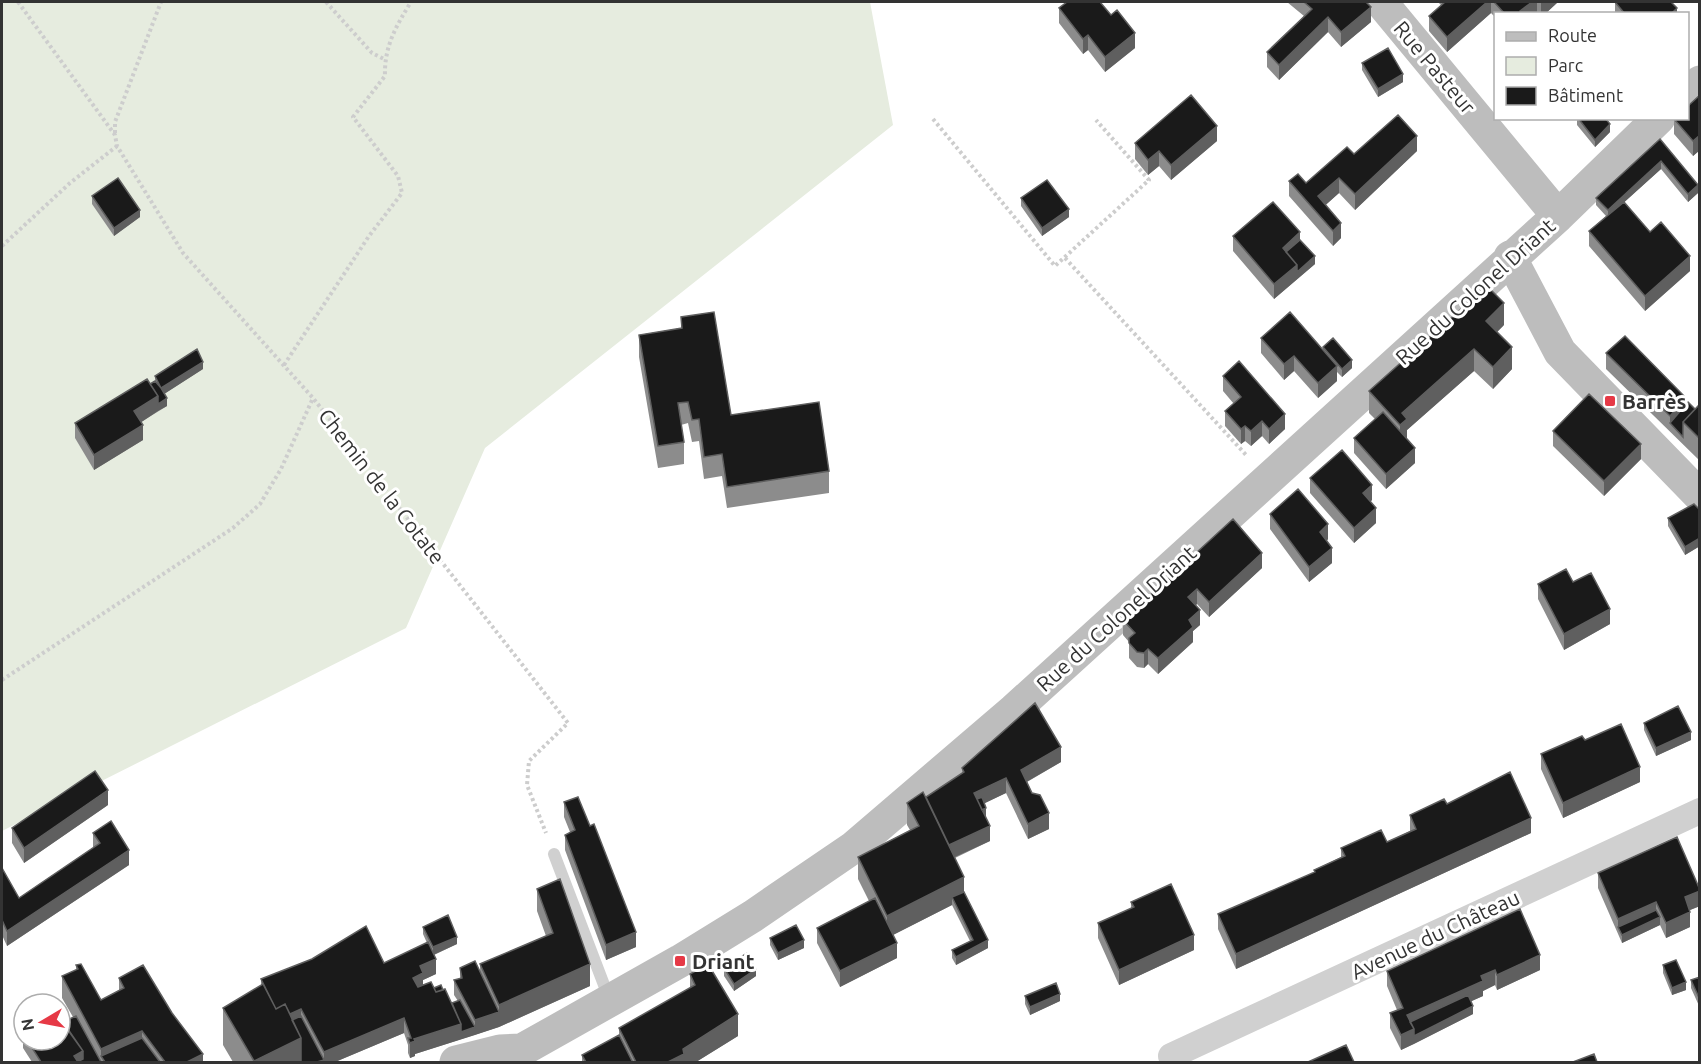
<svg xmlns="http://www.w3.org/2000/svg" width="1701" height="1064" font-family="Ubuntu,sans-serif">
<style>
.green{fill:#e6ecdf}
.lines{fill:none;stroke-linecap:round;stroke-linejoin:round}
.path{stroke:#cdcdcd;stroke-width:4;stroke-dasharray:3 3;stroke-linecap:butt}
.lane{stroke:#d0d0d0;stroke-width:12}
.street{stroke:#d0d0d0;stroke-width:26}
.secondary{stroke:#bdbdbd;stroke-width:33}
.wall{fill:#8c8c8c}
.shaded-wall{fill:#5f5f5f}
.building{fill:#1a1a1a;stroke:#5f5f5f;stroke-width:1.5}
.poi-dot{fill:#e63946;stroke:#fff;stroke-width:2}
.labels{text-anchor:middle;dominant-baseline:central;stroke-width:6;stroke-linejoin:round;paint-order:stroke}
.street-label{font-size:21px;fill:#333;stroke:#fff}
.poi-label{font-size:21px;font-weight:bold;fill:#333;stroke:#fff;text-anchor:start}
</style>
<rect width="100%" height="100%" fill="#fff"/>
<!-- green -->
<path class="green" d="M2 2H870L893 125 485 448 406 628 2 831Z"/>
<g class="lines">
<!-- path -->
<path class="path" d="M18 2 115 135 117 146 183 253 313 398 568 723 529 761 527 785 546 833
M326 2 372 53 384 59
M933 119 1055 266 1149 180 1096 120
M115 133V122L161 2
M2 246 70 183 117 146
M1065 258 1247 456
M284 365 369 236 402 193 398 176 353 117 385 76C384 47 396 26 411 2
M2 680 233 528 260 504 281 469 313 398"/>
<!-- lane -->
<path class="lane" d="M554 854 609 998"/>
<!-- street -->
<path class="street" d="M1171 1056 1700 811"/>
<!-- secondary -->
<path class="secondary" d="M1381 2 1558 216
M1688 93 1700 82
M1510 257 1560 352 1700 496
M522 1050 680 961 753 916 854 847 1014 710 1558 216 1659 118
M456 1062 500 1051 522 1050"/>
</g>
<!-- wall -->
<path class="wall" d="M1287 2H1366L1371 22 1341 47 1328 32 1279 80 1267 67V52L1304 16Z
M1438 2H1558L1545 14 1537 13 1536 14H1496V18L1491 13 1447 52 1429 31V16L1441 5Z
M1615 2 1677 14H1615Z
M1059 8 1135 48 1105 72 1088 50 1083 54 1059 23Z
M1362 63 1403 82 1378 97 1362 70Z
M1700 95V150L1693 156 1674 134V119Z
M1577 118H1605L1610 132 1595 147 1577 125Z
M1660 139 1698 193 1688 202 1661 169 1624 202 1650 232 1690 271 1645 311 1589 246V231L1606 216 1596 205V198Z
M1217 141 1171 180 1159 166 1148 175 1135 159V143Z
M1417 151 1355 210 1339 193 1325 205 1341 238 1333 246 1289 196V181L1306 183 1354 154Z
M92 196 140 217 114 236 92 204Z
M1021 198 1069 217 1042 236 1021 206Z
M1233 236 1300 240 1315 264 1274 299 1233 251Z
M681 317 731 415 829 471V493L727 508 722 476 704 479 699 441 692 442 688 423 681 425 684 442V464L658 468 639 357V335L681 328Z
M1504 325 1497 332 1512 369 1493 389 1474 371 1407 430V439L1415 463 1386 489 1354 453V438L1375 419 1369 413V391Z
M1261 338 1323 349V347L1352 368 1342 377 1337 372V381L1318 398 1294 371 1284 380 1261 353Z
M1606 353 1686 405 1695 409 1700 404V461L1606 369Z
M203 369 164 394 167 406 141 422 143 440 94 470 75 438V423L155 381V376Z
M1223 376 1285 429 1269 444 1262 436 1251 446 1245 441 1241 444 1225 426V411L1234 404 1223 391Z
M1553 431 1641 459 1604 496 1553 446Z
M1310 478 1372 500 1370 502 1376 523 1354 543 1310 493Z
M1700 510V546L1685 555 1668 526V518Z
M1270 514 1328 539 1327 541 1332 563 1309 582 1270 529Z
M1233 519 1262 568 1209 617 1197 604 1196 605 1200 625 1193 631V642L1158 674 1148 664 1144 668 1137 667 1129 658V642L1123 635V620Z
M1573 582 1610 624 1564 650 1538 599V584Z
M1644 723 1691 740 1656 756 1644 730Z
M1585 740 1640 782 1563 818 1541 769V754Z
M1061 762 1027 782 1049 829 1028 839 1006 793 984 803 986 816H985L990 841 955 858 964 892 988 948 956 965 952 958V950L970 941 952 905 893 935 897 958 840 987 817 943V928L869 901 858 879V857L910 830 907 825V803L926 797 962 773V768Z
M564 802 590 826 636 947 606 960 565 850V835L570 832 564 817Z
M1447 804 1531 833 1236 969 1218 929V914L1314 873V870L1341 857V848L1387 842 1410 831V815Z
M108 805 24 863 12 843V828Z
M93 833 129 865 7 946 2 935V868L19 898 93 848Z
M1598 873 1700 906 1690 910V927L1666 938 1660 925 1622 943 1598 888Z
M537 889 590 986 499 1027 415 1054V1056L410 1058 408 1053V1045L404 1033 335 1062H233L223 1045V1008L261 986V979L384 963 427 943 423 934V927L457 944 434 955 436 974 423 980V985L443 990 452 1003 458 1001 454 995V980L460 979V968L480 972V964L546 936 537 911Z
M1131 902 1194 950 1119 985 1098 938V923L1131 909Z
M770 938 804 948 778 960 770 945Z
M76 965 101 1000 119 990V978L203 1062H32L23 1048V1033L24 1032V1040H60L63 1022 73 1017 62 998V976L76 970Z
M1663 965 1686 990 1672 995 1663 973Z
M724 968 756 976 734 991 724 976Z
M1540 970 1497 990 1495 985 1483 991V996L1471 1001 1473 1014 1401 1050 1390 1028V1013L1397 1010 1387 986V971Z
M690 974 738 1036 696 1062H582V1055L619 1035V1028L690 988Z
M1700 977V1008L1691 988V980Z
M1025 996 1060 1001 1030 1015 1025 1004Z"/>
<!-- shaded-wall -->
<path class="shaded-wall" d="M1487 2H1491V13L1447 52V37Z
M1532 2H1537V13L1520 14V11Z
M1541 2H1558L1545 14H1541Z
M1371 7V22L1341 47V32Z
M1677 8V14H1671Z
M1328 17V32L1279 80V65Z
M1135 33V48L1105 72V57Z
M1088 35V50L1083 54V39Z
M1403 74V82L1378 97V89Z
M1610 124V132L1595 147V140Z
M1217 126V141L1171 180V165Z
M1700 135V150L1693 156V141Z
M1417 136V151L1355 210V194Z
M1159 151V166L1148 175V160Z
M1661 161V169L1608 217V210Z
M1339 178V193L1318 212V196Z
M1698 185V193L1688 202V194Z
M1069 209V217L1042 236V228Z
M140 210V217L114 236V228Z
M1341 223V238L1333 246V231Z
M1300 232V247L1286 260 1283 248Z
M1315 256V264L1274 299V284L1297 265Z
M1690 256V271L1645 311V296Z
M1504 303V325L1486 343V321Z
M1512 347V369L1493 389V367Z
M1474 349V371L1407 430V441L1400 447V425L1402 413Z
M1294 356V371L1284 380V364Z
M1352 360V368L1342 377V369Z
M203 362V369L161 396V388Z
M1337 366V381L1318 398V383Z
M158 396V411L134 427V411Z
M167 398V406L158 411V404Z
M1686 398V413L1670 423V416Z
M1285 414V429L1269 444V429Z
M1262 421V436L1251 446V431Z
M143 425V440L94 470V455Z
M1245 426V441L1241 444V429Z
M1641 444V459L1604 496V481Z
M1415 448V463L1386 489V474Z
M1372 485V500L1363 508V493Z
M1376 508V523L1354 543V528Z
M1328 524V539L1320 548V532Z
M1700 538V546L1685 555V547Z
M1332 548V563L1309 582V567Z
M1262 553V568L1209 617V602Z
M1197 589V604L1188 612V597Z
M1610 609V624L1564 650V634Z
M1200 610V625L1193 631V642L1158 674V658L1189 620Z
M1148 649V664L1144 668V653Z
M1691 732V740L1656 756V748Z
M1061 747V762L1021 785V770Z
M1640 767V782L1563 818V803Z
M1006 778V793L977 807 974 793Z
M108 790V805L24 863V848Z
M986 808V816L979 819V811Z
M1049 813V829L1028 839V824Z
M1531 818V833L1236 969V954Z
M990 826V841L946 861V846Z
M129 850V865L7 946V931Z
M964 877V899L952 897V905L887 938V916Z
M1700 891V906L1685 912V897Z
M1656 902V917L1618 927V919Z
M1690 912V927L1666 938V923Z
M1660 917V925L1622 943V935Z
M636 932V947L606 960V945Z
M1194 935V950L1119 985V970Z
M457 937V944L433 955V947Z
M804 940V948L778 960V953Z
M988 940V948L956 965V957Z
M897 943V958L840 987V971Z
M1540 955V970L1497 990V975Z
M436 959V974L423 980V988L413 993V978L420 966Z
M590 964V986L499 1027 475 1035V1020L499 1012V1005Z
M756 969V976L734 991V984Z
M1495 970V985L1483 991V996L1410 1029 1407 1015 1481 976Z
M1686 982V990L1672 995V988Z
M1060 994V1001L1030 1015V1007Z
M1473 1006V1014L1414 1044V1036Z
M301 1009V1024L281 1018Z
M738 1014V1036L696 1062H668L683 1049Z
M404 1018V1033L335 1062H317L324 1060V1052Z
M461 1024 475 1027V1035L415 1054V1056L410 1058V1043L414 1039Z
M1414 1029V1044L1401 1050V1035Z
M142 1031V1053L101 1056V1049Z
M301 1038V1062H254V1061Z
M83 1051V1062H74V1056Z
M203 1054V1062H187Z"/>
<!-- building -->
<path class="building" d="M1067 2H1100L1111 15 1117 10 1135 33 1105 57 1088 35 1083 39 1059 8Z
M1304 2H1366L1371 7 1341 32 1328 17 1279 65 1267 52 1312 9Z
M1445 2H1487L1447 37 1429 16Z
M1494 2H1532L1520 11 1523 14H1505Z
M1615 2H1671L1677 8 1671 14H1625Z
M1388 48 1403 74 1378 89 1362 63Z
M1191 95 1217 126 1171 165 1159 151 1148 160 1135 143Z
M1700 95V135L1693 141 1674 119 1688 118V106Z
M1398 115 1417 136 1355 194 1339 178 1318 196 1341 223 1333 231 1289 181 1298 174 1306 183 1347 147 1354 154Z
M1578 118H1605L1610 124 1595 140Z
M1660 139 1698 185 1688 194 1661 161 1608 210 1596 198Z
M118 178 140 210 114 228 92 196Z
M1047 180 1069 209 1042 228 1021 198Z
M1273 202 1300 232 1283 248 1297 265 1274 284 1233 236Z
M1624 202 1650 232 1661 222 1690 256 1645 296 1589 231Z
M1300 240 1315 256 1297 272V265L1286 252Z
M1487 286 1504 303 1486 321 1512 347 1493 367 1474 349 1402 413 1407 419 1400 425 1369 391Z
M714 312 731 415 819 402 829 471 727 487 722 454 704 457 699 419 692 420 688 402 678 403 684 442 658 446 639 335 682 328 681 317Z
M1290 312 1337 366 1318 383 1294 356 1284 364 1261 338Z
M1625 336 1686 398 1670 416 1606 353Z
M1333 338 1352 360 1342 369 1323 347Z
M197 349 203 362 161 388 167 398 158 404V396L150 384 155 381 161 388 155 376Z
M1239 361 1285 414 1269 429 1262 421 1251 431 1245 426 1241 429 1225 411 1241 397 1223 376Z
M147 379 158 396 134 411 143 425 94 455 75 423Z
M1589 394 1641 444 1604 481 1553 431Z
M1688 402 1695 409 1683 422V437L1670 423Z
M1700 404V439L1683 422Z
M1383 412 1415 448 1386 474 1354 438Z
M1342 450 1372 485 1363 493 1376 508 1354 528 1310 478Z
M1298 489 1328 524 1320 532 1332 548 1309 567 1270 514Z
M1694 504 1700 510V538L1685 547 1668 518Z
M1233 519 1262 553 1209 602 1197 589 1188 597 1200 610 1189 620 1193 627 1158 658 1148 649 1144 653 1137 652 1129 643V638L1135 633 1123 620Z
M1566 569 1573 582 1591 573 1610 609 1564 634 1538 584Z
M1035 703 1061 747 1021 770 1032 793 1040 795 1049 813 1028 824 1006 778 974 793 990 826 949 845 926 797 964 772 962 768Z
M1678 706 1691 732 1656 748 1644 723Z
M1621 724 1640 767 1563 803 1541 754 1582 736 1585 740Z
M95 771 108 790 24 848 12 828Z
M1510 772 1531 818 1236 954 1218 914 1315 872 1314 870 1345 856 1341 848 1381 830 1387 842 1416 829 1410 815 1444 799 1447 804Z
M923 792 964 877 887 916 858 857 919 826 907 803Z
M578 797 590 826 594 824 636 932 606 945 565 835 575 830 564 802Z
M982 797 986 808 982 810 977 799Z
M111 821 129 850 7 931 2 920V868L19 898 100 843 93 833Z
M1677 837 1700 890V891L1685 897 1690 912 1666 923 1656 902 1618 919 1598 873Z
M560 879 590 964 499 1005 480 964 553 933 537 889Z
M1171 884 1194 935 1119 970 1098 923 1134 907 1131 902Z
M964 892 988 940 956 957 952 950 973 940 952 897Z
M875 898 897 943 840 971 817 928Z
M1520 909 1540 955 1497 975 1495 970 1481 976 1483 981 1407 1015 1414 1029 1401 1035 1390 1013 1403 1008 1387 971Z
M1656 910 1660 917 1622 935 1618 927Z
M448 915 457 937 433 947 423 927Z
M796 925 804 940 778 953 770 938Z
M366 926 384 963 428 942 436 959 420 966 423 973 413 978 418 987 431 982 436 992 445 989 461 1024 414 1039 415 1041 410 1043 408 1038H411L404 1018 324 1052 301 1009 290 1014 285 1004 276 1009 261 979 312 959Z
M747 953 756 969 734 984 724 968Z
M1676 960 1686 982 1672 988 1663 965Z
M475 961 499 1012 475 1020 454 980 462 978 460 968Z
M81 964 101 1000 124 988 119 978 143 965 172 1013 203 1054 187 1062H165L142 1031 101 1049 62 976 78 969 76 965Z
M708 964 738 1014 683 1049 684 1054 668 1062H636L619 1028 695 985 690 974Z
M1700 977V1000L1691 980Z
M1056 983 1060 994 1030 1007 1025 996Z
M263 984 276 1009 285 1004 301 1038 254 1061 223 1008Z
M441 985 443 990 436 992 434 988Z
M1468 995 1473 1006 1414 1036V1029L1410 1022Z
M460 1000 475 1027 461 1032V1024L452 1003Z
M76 1016 101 1062H77L83 1059V1051L63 1022Z
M301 1016 324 1060 317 1062H301V1038L292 1020Z
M60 1019 83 1051 74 1056 78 1062H41L27 1040H60Z
M619 1035 632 1061 630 1062H586L582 1055Z
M142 1038 160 1062H104H105L101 1056Z
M1346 1045 1354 1062H1308Z
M1594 1054 1597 1062H1573Z"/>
<!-- markers -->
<g class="poi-dot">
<rect x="1604" y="395" width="12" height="12" rx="3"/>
<rect x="674" y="955" width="12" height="12" rx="3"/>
</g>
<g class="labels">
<!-- street labels -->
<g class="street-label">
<text transform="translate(1435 67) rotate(50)">Rue Pasteur</text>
<text transform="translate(1475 291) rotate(-42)">Rue du Colonel Driant</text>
<text transform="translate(382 486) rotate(52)">Chemin de la Cotate</text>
<text transform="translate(1116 618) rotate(-42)">Rue du Colonel Driant</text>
<text transform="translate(1435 934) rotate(-25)">Avenue du Château</text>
</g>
<!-- poi labels -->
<g class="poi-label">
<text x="1622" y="401">Barrès</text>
<text x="692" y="961">Driant</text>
</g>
</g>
<!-- border -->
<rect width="1701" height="1064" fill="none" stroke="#333333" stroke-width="6"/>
<!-- legend -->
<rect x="1494" y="12" width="195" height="108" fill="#ffffff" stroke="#adadad" stroke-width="1.5"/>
<rect x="1506" y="32" width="30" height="9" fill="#bdbdbd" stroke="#adadad" stroke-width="1.5"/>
<text x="1548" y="42" font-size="18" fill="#333333">Route</text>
<rect x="1506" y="57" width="30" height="18" fill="#e6ecdf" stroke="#adadad" stroke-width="1.5"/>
<text x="1548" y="72" font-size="18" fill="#333333">Parc</text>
<rect x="1506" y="87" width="30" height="18" fill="#1a1a1a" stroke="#adadad" stroke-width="1.5"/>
<text x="1548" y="102" font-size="18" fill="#333333">Bâtiment</text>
<!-- north arrow -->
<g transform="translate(42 1022) rotate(260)"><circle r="28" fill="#ffffff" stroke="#adadad" stroke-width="1.5"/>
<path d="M0-4.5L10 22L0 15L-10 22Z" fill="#e63946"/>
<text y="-9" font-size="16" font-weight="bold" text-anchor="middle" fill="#333333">N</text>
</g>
</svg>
